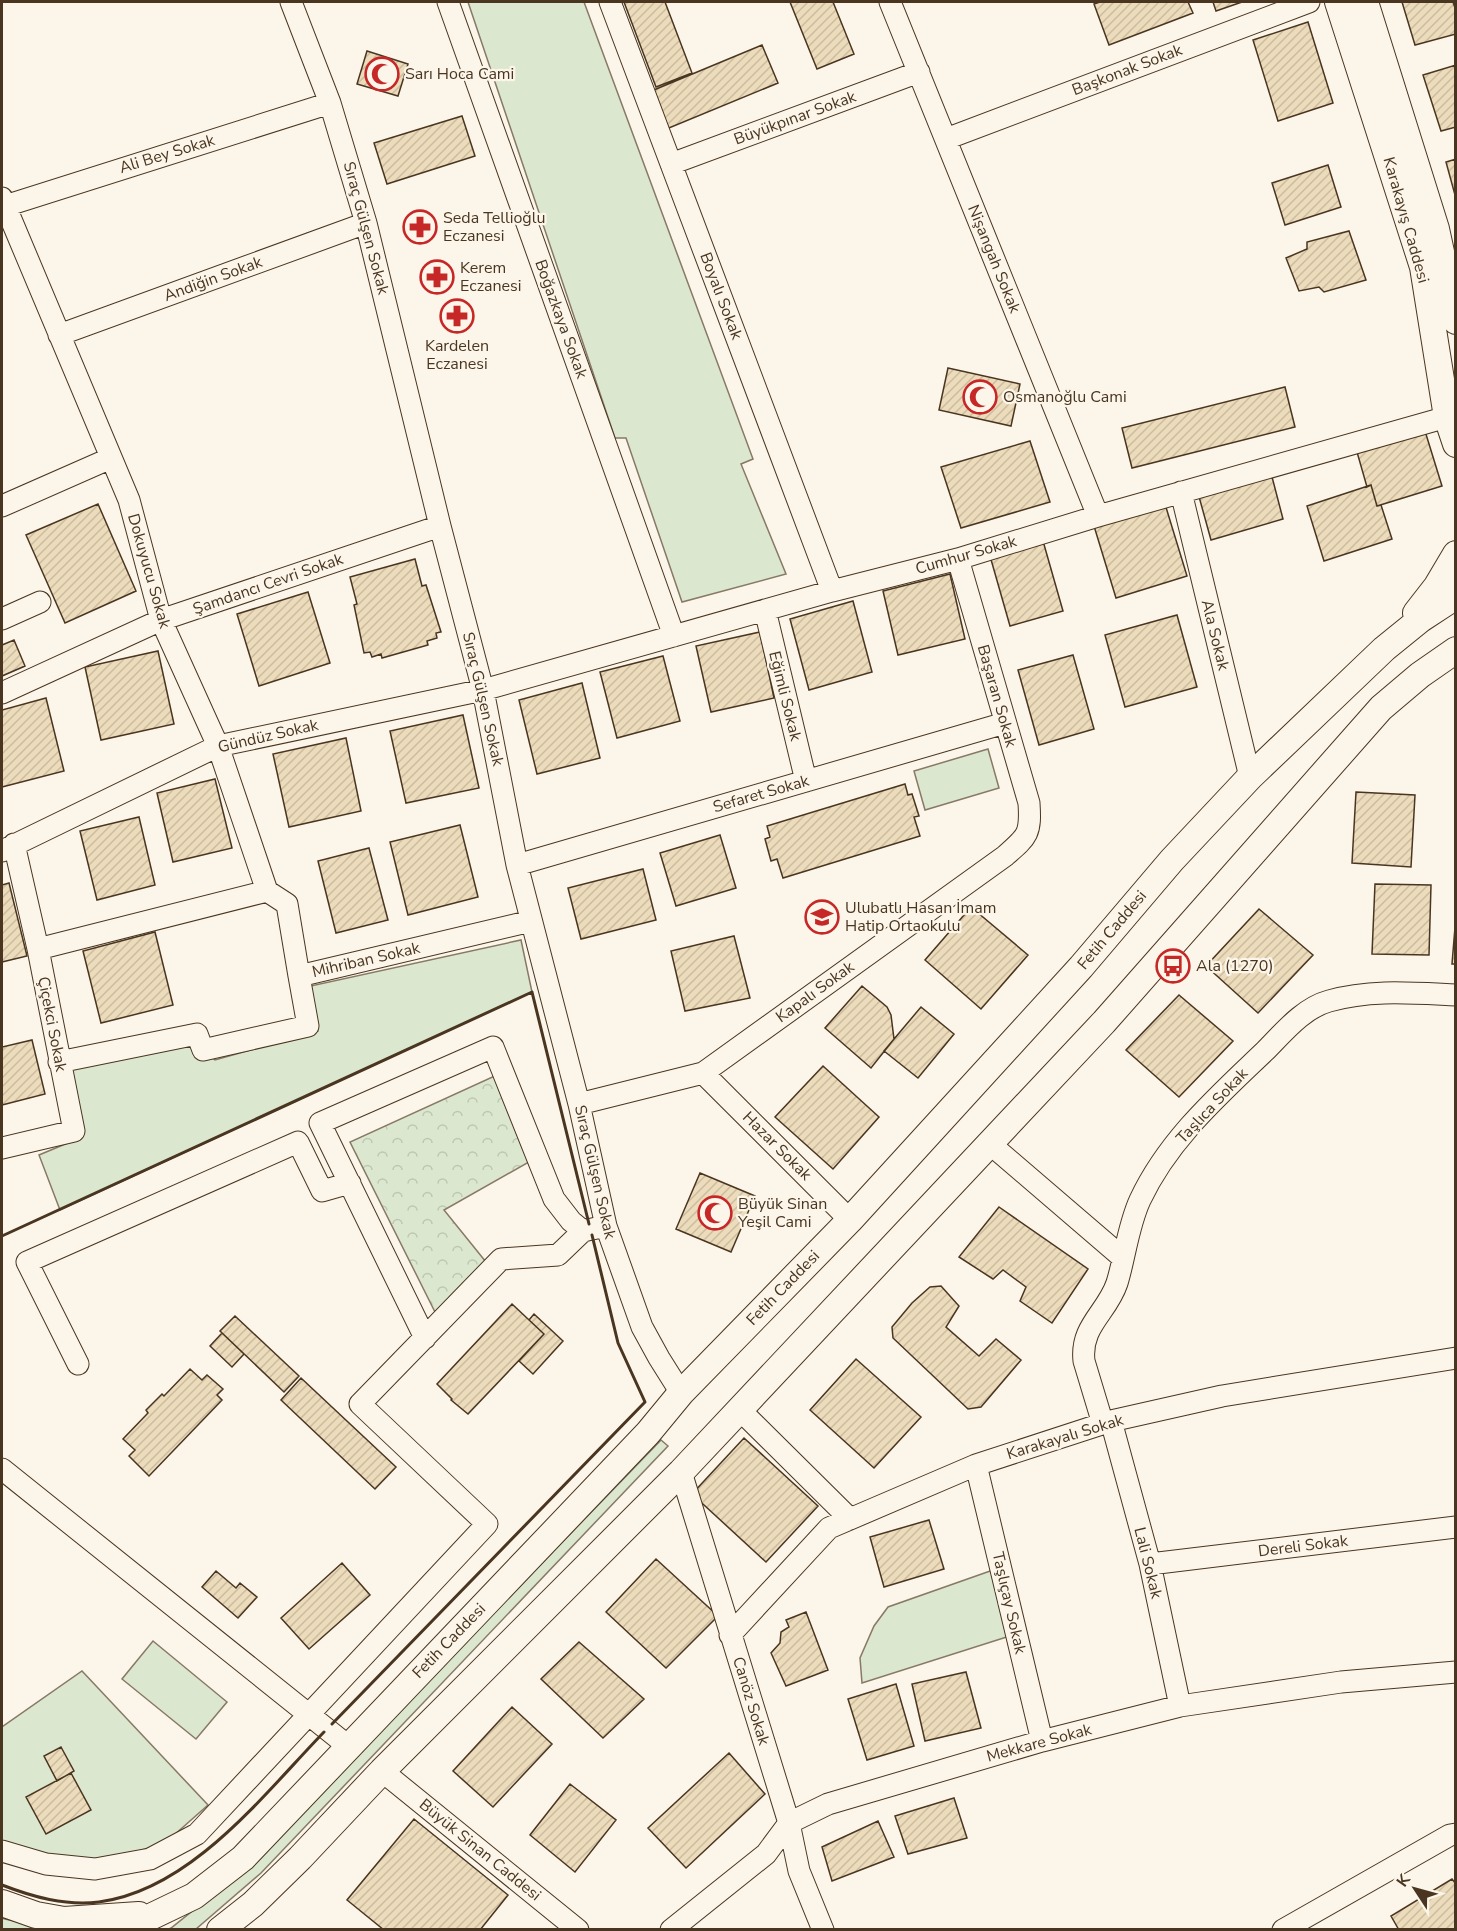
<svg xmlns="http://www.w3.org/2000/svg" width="1457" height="1931" font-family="'Nunito Sans',sans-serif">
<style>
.green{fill:#dce7d0;stroke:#887966;stroke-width:1.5}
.forest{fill:url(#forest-crowns);stroke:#887966;stroke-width:1.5}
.building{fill:url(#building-hatch);stroke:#4a3520;stroke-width:1.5}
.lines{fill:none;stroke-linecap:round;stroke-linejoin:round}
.minor-casing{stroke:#4a3520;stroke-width:23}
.major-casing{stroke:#4a3520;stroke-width:28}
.minor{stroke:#fbf6e9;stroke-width:21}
.major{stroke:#fbf6e9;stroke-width:26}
.wall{stroke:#4a3520;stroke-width:3}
.labels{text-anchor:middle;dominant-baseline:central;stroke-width:4.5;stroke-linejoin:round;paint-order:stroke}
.street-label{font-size:16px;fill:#4a3520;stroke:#fbf6e9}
.poi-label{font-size:16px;fill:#4a3520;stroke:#fbf6e9;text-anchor:start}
</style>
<defs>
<pattern id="forest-crowns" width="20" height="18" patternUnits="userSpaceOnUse" patternTransform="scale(1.5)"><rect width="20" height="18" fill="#dce7d0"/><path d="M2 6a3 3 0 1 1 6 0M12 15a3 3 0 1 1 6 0" fill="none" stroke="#bec7b2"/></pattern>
<pattern id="building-hatch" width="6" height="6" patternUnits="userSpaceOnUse" patternTransform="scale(1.5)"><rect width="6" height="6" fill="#ecdcbc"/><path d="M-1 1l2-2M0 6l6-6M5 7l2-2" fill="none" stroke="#ccbda1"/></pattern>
</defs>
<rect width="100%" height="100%" fill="#fbf6e9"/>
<!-- green -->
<path class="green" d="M468 2H584L753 459 741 464 786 574 682 602 626 438H615Z
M988 749 999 788 925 810 914 771Z
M521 940 532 992 60 1210 39 1155 75 1140 64 1070 188 1040 215 1060 318 1031 306 987Z
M661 1440 668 1446 261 1873 196 1929 167 1930 171 1928 250 1865Z
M993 1570 1013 1635 862 1683 860 1658 874 1626 888 1607Z
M153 1641 227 1702 196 1739 122 1679Z
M82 1671 208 1805 165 1843 103 1862 29 1853 2 1841V1727Z
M2 1918 5 1919 52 1929H2Z"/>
<!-- forest -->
<path class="forest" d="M499 1074 536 1158 444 1210 486 1262 436 1314 350 1142Z"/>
<!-- building -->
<path class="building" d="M624 2H665L692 73 656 87Z
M790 2H833L854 54 817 69Z
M1100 2H1188L1193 13 1109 45 1094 4Z
M1213 2H1242L1216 11Z
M1402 2H1453L1456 11V34L1415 45Z
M1308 22 1333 103 1278 121 1253 40Z
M762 45 778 83 664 130 649 92Z
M367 51 408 64 398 96 357 84Z
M1456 65V127L1441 131 1423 75Z
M462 116 475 156 387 184 374 143Z
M1456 159V195H1455L1446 162Z
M1328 165 1341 207 1285 225 1272 183Z
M1349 231 1366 280 1324 292 1319 287 1299 291 1286 258 1307 249V242Z
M948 368 1020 384 1011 426 939 410Z
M1285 387 1295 427 1132 468 1122 428Z
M1425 431 1442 486 1377 506 1371 485 1367 487 1357 452Z
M1030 441 1050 502 961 528 941 467Z
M1271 473 1283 519 1211 540 1198 493Z
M1371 485 1377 506 1381 505 1392 539 1324 561 1307 506Z
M98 504 136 591 65 623 26 535Z
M1165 504 1187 576 1116 598 1094 526Z
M1043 541 1063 611 1010 626 990 556Z
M415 559 422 586 426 585 441 632 436 633 437 638 427 641 428 645 382 658 381 654 372 657 370 652 364 653 354 605 357 604 350 577Z
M950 574 965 639 898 655 883 591Z
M308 592 330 663 259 686 237 614Z
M853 601 872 672 809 690 790 619Z
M1177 615 1197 687 1125 707 1105 635Z
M760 632 774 698 711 712 696 646Z
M14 640 25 666 2 676V645Z
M158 651 174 724 101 740 85 667Z
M1073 655 1094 729 1039 745 1018 670Z
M663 656 680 721 617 738 600 672Z
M582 683 600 758 537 774 519 700Z
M46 698 64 771 2 787V710Z
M463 715 479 788 406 803 390 731Z
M346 738 361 811 289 827 273 754Z
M215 779 232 848 173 862 157 793Z
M905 784 908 795 912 794 919 816 914 817 920 836 783 878 777 859 771 861 765 839 770 837 767 826Z
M1356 792 1415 795 1411 867 1352 863Z
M139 817 155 885 97 900 80 831Z
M460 825 478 897 408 915 390 842Z
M720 835 736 888 676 906 660 853Z
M369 848 388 920 336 933 318 861Z
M643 869 656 920 581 939 568 888Z
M9 883 27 956 2 962V885Z
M1375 884 1431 885 1429 955 1372 954Z
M971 907 1028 955 981 1009 925 960Z
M1259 909 1313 955 1258 1013 1206 966Z
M1456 915V964H1452Z
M155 932 173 1005 101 1023 83 951Z
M734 936 750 998 685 1011 671 951Z
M862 986 887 1007 891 1015 894 1039 871 1068 825 1028Z
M1179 995 1233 1041 1179 1097 1126 1050Z
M921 1007 954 1034 918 1078 884 1051Z
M32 1040 45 1094 2 1105V1047Z
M823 1066 879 1117 833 1169 775 1117Z
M700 1173 755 1196 731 1252 676 1229Z
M999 1207 1088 1269 1052 1323 1020 1301 1026 1287 1003 1270 993 1279 959 1257Z
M941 1286 959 1306 946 1327 979 1356 996 1339 1021 1360 981 1407 968 1409 893 1338 892 1327 912 1303 930 1287Z
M512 1304 544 1334 468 1414 451 1400 452 1399 437 1384Z
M534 1314 563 1341 533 1374 519 1361 544 1334 529 1320Z
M235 1316 299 1376 284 1392 220 1331Z
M222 1333 244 1354 232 1367 210 1346Z
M856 1359 921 1417 874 1468 810 1410Z
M190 1369 202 1380 207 1375 223 1389 217 1395 222 1400 149 1476 129 1456 135 1450 123 1439 148 1413 146 1410 162 1394 164 1396Z
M301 1378 396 1467 375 1489 281 1400Z
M744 1438 818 1506 766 1562 692 1494Z
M929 1520 944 1569 884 1587 870 1537Z
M656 1559 718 1616 666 1668 606 1612Z
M342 1563 370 1595 309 1649 281 1618Z
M216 1571 236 1588 240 1583 257 1597 238 1618 202 1587Z
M806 1612 828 1670 786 1686 771 1653 780 1643 781 1632 789 1627 786 1620Z
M579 1642 644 1699 603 1738 541 1679Z
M966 1672 981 1728 925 1741 912 1684Z
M896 1684 914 1746 867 1760 848 1699Z
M512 1707 552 1744 493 1807 453 1771Z
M61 1747 74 1771 57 1781 44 1756Z
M729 1753 765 1794 686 1868 648 1828Z
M71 1773 91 1810 46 1834 26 1797Z
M570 1784 616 1820 575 1872 530 1835Z
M954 1798 967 1838 908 1854 895 1816Z
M414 1819 508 1895 480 1930H384L347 1900Z
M878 1821 894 1857 832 1881 822 1847Z
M1452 1879 1456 1884V1930H1399L1391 1916Z"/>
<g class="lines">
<defs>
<path id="minor" d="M291 2 330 103 366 223 440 526 483 690 517 865 579 1104 606 1226 642 1327 659 1358 681 1393
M448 2 674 636
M610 2 832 591
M890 2 1098 516
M946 139 1309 2
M671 164 919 72
M2 198 129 500 161 620 218 746 267 891 287 904 299 976
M5 206 330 103
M59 335 366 223
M1181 492 1250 777
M2 506 111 458
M765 610 806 781
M2 619 40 602
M2 693 161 620 440 526
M2 851 218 746 483 690 832 591 958 559 1098 516 1447 417
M517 865 1005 723
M38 949 267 891
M59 1062 197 1034 203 1050 308 1026 299 976 531 921
M703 1073 850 1220
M579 1104 703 1073 1005 856C1028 836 1031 834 1029 803L958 559
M989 1143 1123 1258
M2 1148 74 1131 38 949 14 844
M425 1338 320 1123 493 1047 554 1199 571 1221 583 1231
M78 1364 27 1262 298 1142 322 1191 350 1183
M739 1409 850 1519
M1111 1421 1150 1564 1180 1706
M1103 1424 1084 1361C1080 1326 1107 1313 1117 1283 1125 1257 1128 1226 1140 1200 1168 1140 1218 1096 1265 1051 1283 1033 1303 1008 1329 1001 1370 989 1413 993 1456 995
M976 1465 1042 1741
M2 1469 348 1746
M681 1472 789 1823 799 1871 823 1930
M1150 1564 1456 1527
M730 1635 829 1528 976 1465 1111 1421 1222 1396 1456 1358
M382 1771 578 1930
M2 1851 46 1864 95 1869 150 1859 197 1834 487 1524 360 1404 501 1259 558 1255 583 1231 606 1226
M671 1930 766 1854 789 1823 828 1804 1042 1741 1180 1706 1341 1682 1456 1672
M1283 1930 1450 1835 1456 1834"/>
<path id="major" d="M1338 2 1423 267 1447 417 1456 444
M1365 2 1436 229 1456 321
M1416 613 1437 586 1456 554
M2 1903 36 1915 64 1920 139 1915
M118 1930 142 1921 194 1896 243 1858 648 1433 681 1393 850 1220 1081 967 1172 860 1250 777 1384 649 1421 619 1456 596
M220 1930 253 1904 300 1858 382 1771 681 1472 1104 1022 1381 708 1420 675 1456 650"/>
</defs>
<!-- minor casing -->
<use href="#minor" class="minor-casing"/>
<!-- major casing -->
<use href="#major" class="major-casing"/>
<!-- minor -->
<use href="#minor" class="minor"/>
<!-- major -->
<use href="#major" class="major"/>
<!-- wall -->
<path class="wall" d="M2 1236 532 992 589 1224
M332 1724 645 1402 618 1343 592 1235
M2 1885C33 1897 65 1906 99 1902 191 1890 263 1795 324 1732"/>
</g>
<!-- icons -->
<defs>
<symbol id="mosque-ring" viewBox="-11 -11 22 22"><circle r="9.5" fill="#fbf6e9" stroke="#c62828" stroke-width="1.5"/><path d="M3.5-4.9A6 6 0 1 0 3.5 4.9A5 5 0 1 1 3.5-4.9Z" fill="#c62828"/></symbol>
<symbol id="pharmacy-ring" viewBox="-11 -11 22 22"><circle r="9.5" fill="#fbf6e9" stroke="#c62828" stroke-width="1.5"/><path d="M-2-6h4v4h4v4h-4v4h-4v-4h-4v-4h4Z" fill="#c62828"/></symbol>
<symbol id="school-ring" viewBox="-11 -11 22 22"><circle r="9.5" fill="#fbf6e9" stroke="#c62828" stroke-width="1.5"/><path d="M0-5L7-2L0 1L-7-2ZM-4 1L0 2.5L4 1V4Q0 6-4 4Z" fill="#c62828"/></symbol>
<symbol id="bus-ring" viewBox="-11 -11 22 22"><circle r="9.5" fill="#fbf6e9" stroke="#c62828" stroke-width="1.5"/><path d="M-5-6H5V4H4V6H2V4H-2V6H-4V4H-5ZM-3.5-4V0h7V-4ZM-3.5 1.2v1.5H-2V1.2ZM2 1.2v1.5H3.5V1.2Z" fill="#c62828"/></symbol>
</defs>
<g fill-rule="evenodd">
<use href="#mosque-ring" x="363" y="55" width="38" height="38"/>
<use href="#pharmacy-ring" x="401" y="208" width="38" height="38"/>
<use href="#pharmacy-ring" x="418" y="258" width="38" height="38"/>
<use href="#pharmacy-ring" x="438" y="297" width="38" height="38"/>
<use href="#mosque-ring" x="961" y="378" width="38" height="38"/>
<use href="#school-ring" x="803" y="898" width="38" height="38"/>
<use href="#bus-ring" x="1154" y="947" width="38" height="38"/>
<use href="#mosque-ring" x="696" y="1194" width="38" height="38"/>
</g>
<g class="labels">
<!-- street labels -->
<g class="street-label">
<text transform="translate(1127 70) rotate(-21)">Başkonak Sokak</text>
<text transform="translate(795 118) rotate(-20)">Büyükpınar Sokak</text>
<text transform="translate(167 154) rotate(-17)">Ali Bey Sokak</text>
<text transform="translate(1406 220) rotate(74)">Karakayış Caddesi</text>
<text transform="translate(366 228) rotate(75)">Sıraç Gülşen Sokak</text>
<text transform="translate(994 259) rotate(68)">Nişangah Sokak</text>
<text transform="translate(213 279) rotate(-20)">Andiğin Sokak</text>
<text transform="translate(721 296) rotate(69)">Boyalı Sokak</text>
<text transform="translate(561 319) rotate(70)">Boğazkaya Sokak</text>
<text transform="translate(966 555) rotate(-16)">Cumhur Sokak</text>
<text transform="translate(149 571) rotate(74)">Dokuyucu Sokak</text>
<text transform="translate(268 584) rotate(-19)">Şamdancı Cevri Sokak</text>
<text transform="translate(1215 635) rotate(76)">Ala Sokak</text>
<text transform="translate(785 696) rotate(76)">Eğimli Sokak</text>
<text transform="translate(997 696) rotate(74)">Başaran Sokak</text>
<text transform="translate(483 699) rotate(77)">Sıraç Gülşen Sokak</text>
<text transform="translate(268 736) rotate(-13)">Gündüz Sokak</text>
<text transform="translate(761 794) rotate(-16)">Sefaret Sokak</text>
<text transform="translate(1112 930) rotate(-50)">Fetih Caddesi</text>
<text transform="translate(366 960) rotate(-13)">Mihriban Sokak</text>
<text transform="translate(815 992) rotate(-36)">Kapalı Sokak</text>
<text transform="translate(52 1024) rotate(79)">Çiçekci Sokak</text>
<text transform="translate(1212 1106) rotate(-47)">Taşlıca Sokak</text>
<text transform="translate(777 1146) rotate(45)">Hazar Sokak</text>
<text transform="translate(595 1172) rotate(77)">Sıraç Gülşen Sokak</text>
<text transform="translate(783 1288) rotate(-46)">Fetih Caddesi</text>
<text transform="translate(1065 1437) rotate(-17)">Karakayalı Sokak</text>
<text transform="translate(1303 1546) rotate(-7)">Dereli Sokak</text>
<text transform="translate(1148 1563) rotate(76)">Lali Sokak</text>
<text transform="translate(1009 1603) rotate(77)">Taşlıçay Sokak</text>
<text transform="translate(449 1641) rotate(-46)">Fetih Caddesi</text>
<text transform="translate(751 1701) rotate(73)">Canöz Sokak</text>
<text transform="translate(1039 1743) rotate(-15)">Mekkare Sokak</text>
<text transform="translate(480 1850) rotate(39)">Büyük Sinan Caddesi</text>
</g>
<!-- poi labels -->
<g class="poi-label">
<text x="405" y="74">Sarı Hoca Cami</text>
<text x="443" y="218">Seda Tellioğlu<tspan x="443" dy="18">Eczanesi</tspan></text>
<text x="460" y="268">Kerem<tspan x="460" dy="18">Eczanesi</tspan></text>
<text x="457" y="346" text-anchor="middle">Kardelen<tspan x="457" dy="18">Eczanesi</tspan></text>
<text x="1003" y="397">Osmanoğlu Cami</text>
<text x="845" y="908">Ulubatlı Hasan İmam<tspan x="845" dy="18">Hatip Ortaokulu</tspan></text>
<text x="1196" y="966">Ala (1270)</text>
<text x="738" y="1204">Büyük Sinan<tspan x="738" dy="18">Yeşil Cami</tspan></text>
</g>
</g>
<!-- border -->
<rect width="1457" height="1931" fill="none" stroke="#4a3520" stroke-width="6"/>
<!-- north arrow -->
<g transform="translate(1415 1889) rotate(306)" stroke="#fbf6e9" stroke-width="4.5" paint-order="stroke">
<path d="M0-4.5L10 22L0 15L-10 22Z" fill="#4a3520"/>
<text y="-9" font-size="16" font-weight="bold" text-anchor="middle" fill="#4a3520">K</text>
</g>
</svg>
